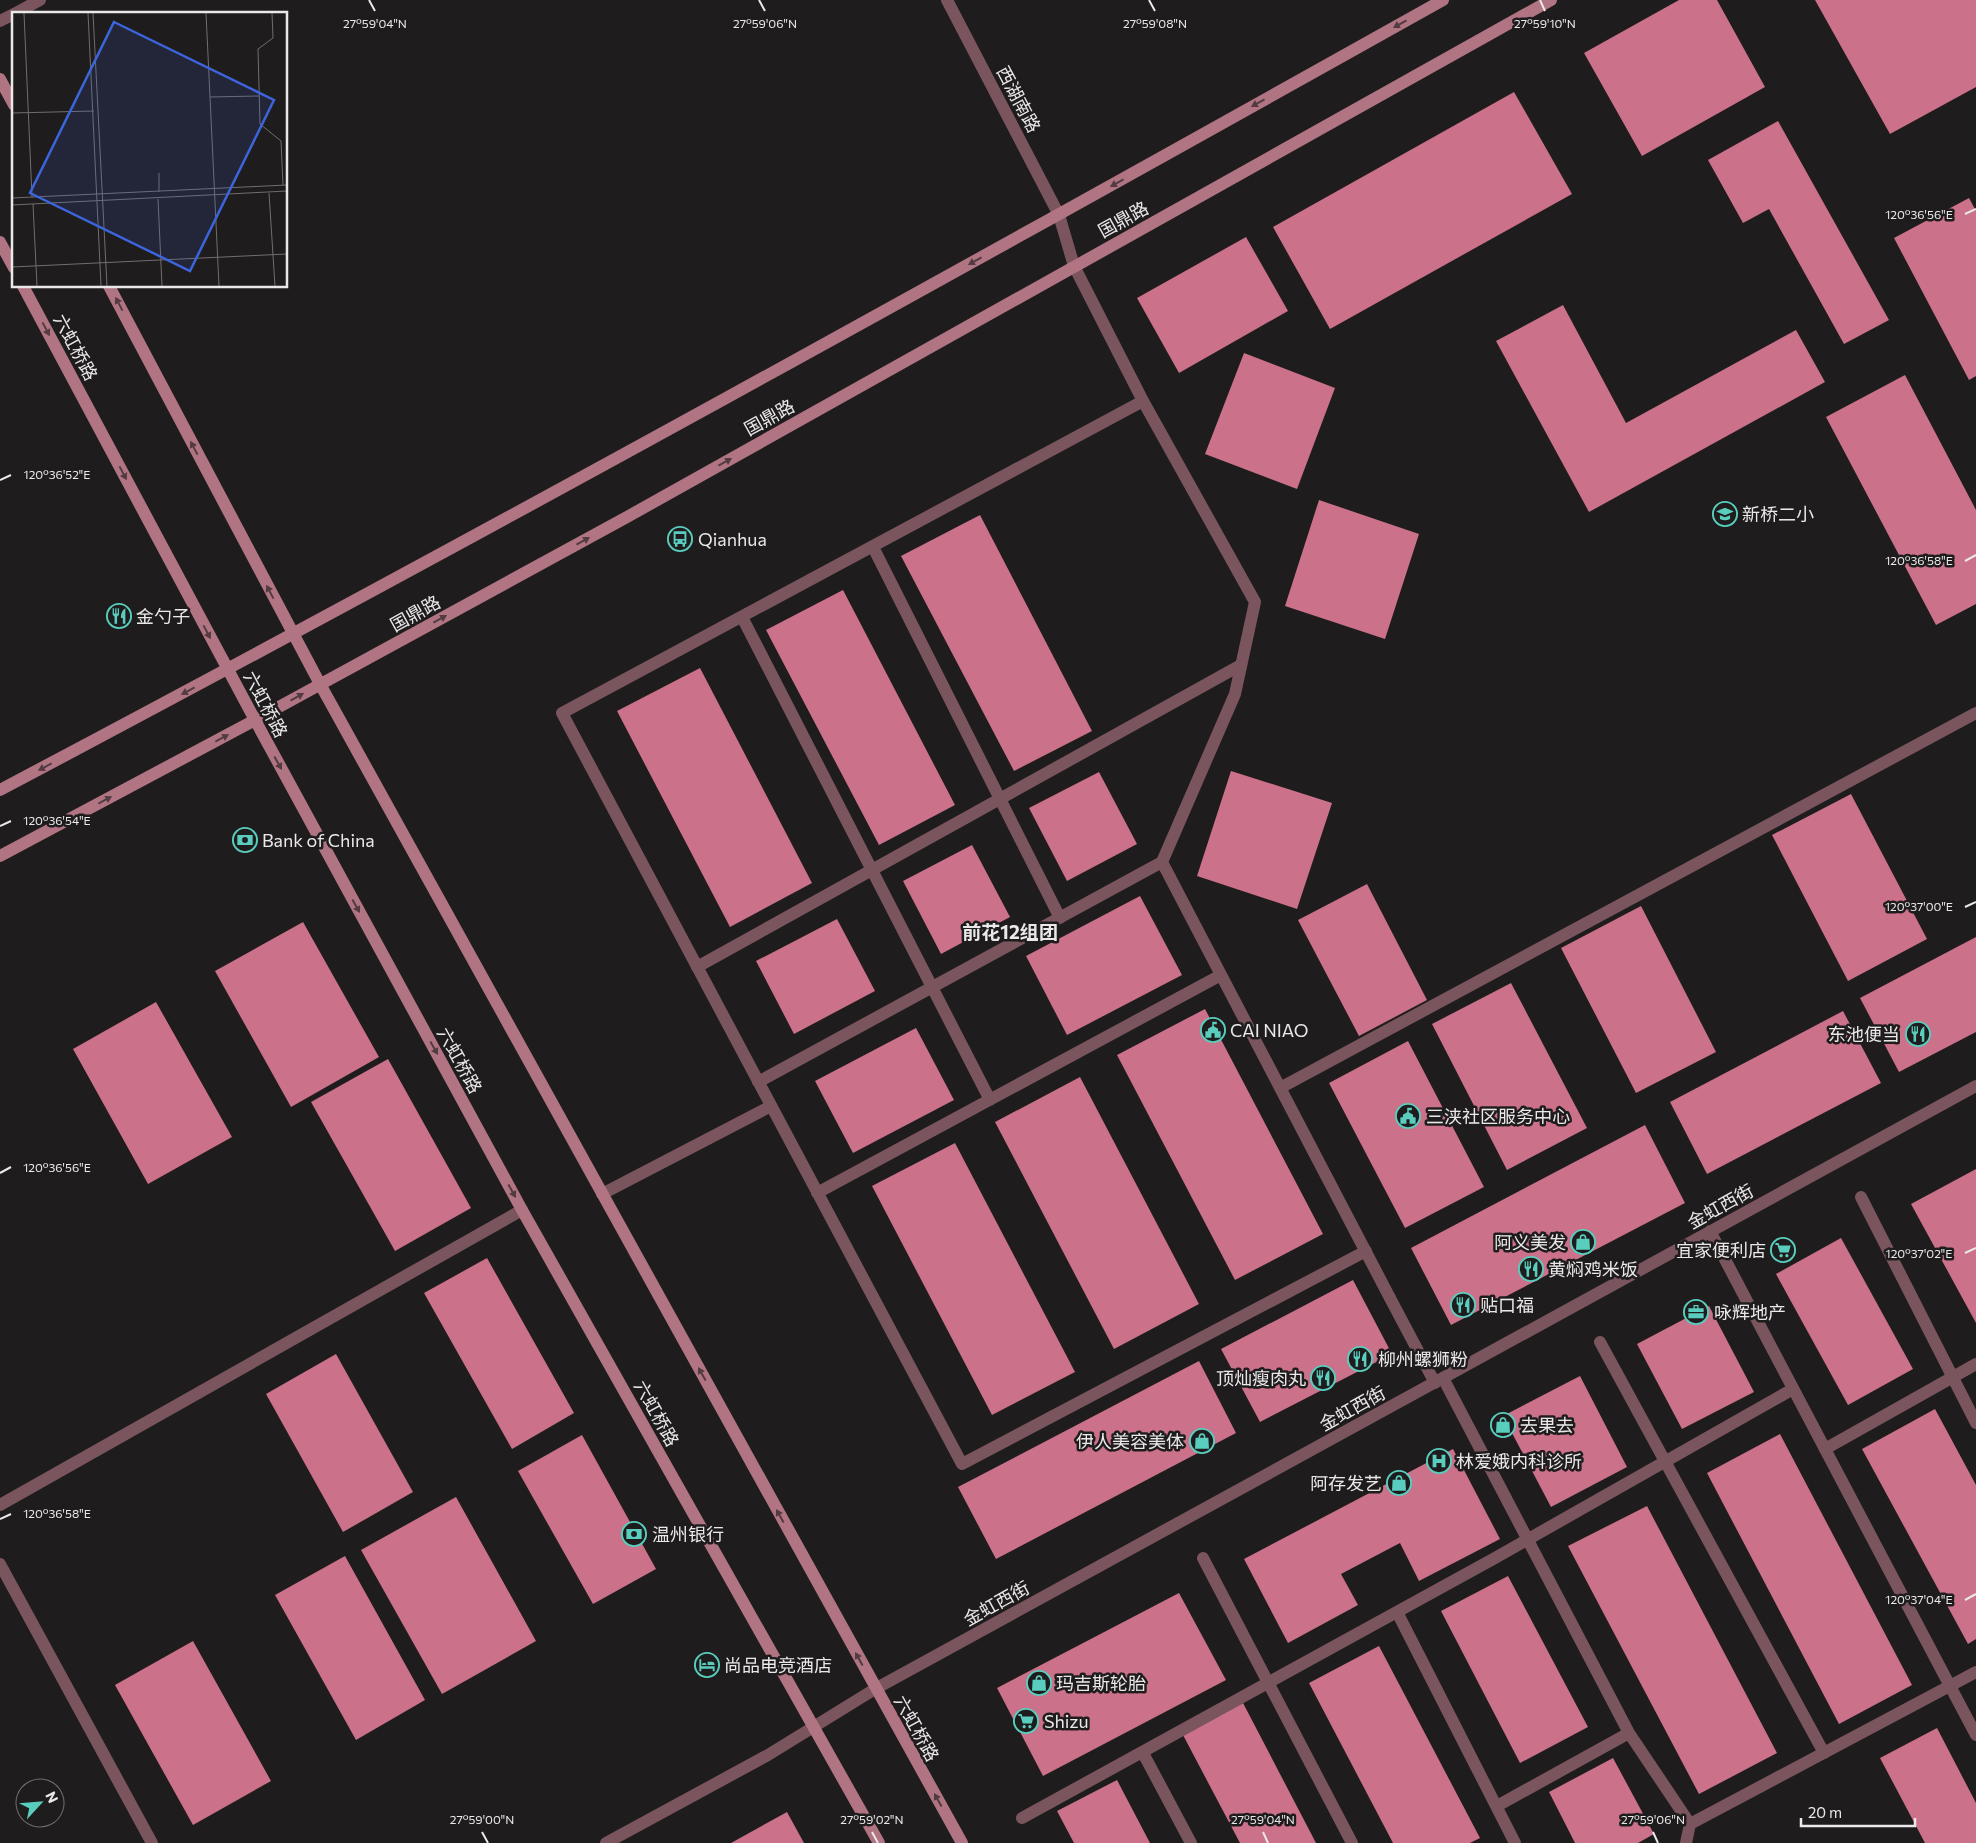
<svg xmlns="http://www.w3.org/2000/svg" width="1976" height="1843" font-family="Commissioner,'Noto Sans SC',sans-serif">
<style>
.building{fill:#cb718a}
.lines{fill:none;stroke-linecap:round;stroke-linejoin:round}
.lane{stroke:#7b555e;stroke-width:12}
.street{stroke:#7b555e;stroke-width:12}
.secondary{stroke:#b07483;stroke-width:12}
.oneway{fill:#523b41}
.ticks{fill:none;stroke:#eae8e9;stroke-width:2}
.labels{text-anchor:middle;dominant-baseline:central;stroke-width:5;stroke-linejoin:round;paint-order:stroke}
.street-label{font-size:18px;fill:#eae8e9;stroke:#1f1c1d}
.poi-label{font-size:18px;fill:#eae8e9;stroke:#1f1c1d;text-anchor:start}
.neighbourhood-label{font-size:19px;font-weight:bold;fill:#eae8e9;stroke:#1f1c1d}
.inset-road{fill:none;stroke:#706e6f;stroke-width:1}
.view{fill:#3c65db;fill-opacity:0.15;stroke:#3c65db;stroke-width:2.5}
.inset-edge{fill:none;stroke:#eae8e9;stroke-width:2.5}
.ticks-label{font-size:12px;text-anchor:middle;fill:#eae8e9;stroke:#1f1c1d;stroke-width:5;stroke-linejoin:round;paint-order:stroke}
</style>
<rect width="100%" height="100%" fill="#1f1c1d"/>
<!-- building -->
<path class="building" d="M1679 0H1717L1765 87 1642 156 1584 53Z
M1815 0H1976V87L1890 134Z
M1514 92 1572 194 1330 329 1273 227Z
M1778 121 1889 320 1844 344 1769 209 1743 223 1708 160Z
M1969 198 1976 211V376L1969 380 1894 238Z
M1246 237 1288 311 1179 373 1137 298Z
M1563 305 1626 423 1796 330 1825 382 1589 512 1496 341Z
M1244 353 1335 388 1297 489 1205 454Z
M1905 375 1976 510V604L1936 625 1826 417Z
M1319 500 1419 534 1385 639 1285 606Z
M980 515 1092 731 1014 771 901 556Z
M843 590 955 805 879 845 766 630Z
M700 668 812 883 730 927 617 711Z
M1231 771 1332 803 1297 909 1197 876Z
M1099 772 1137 844 1067 881 1029 808Z
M1851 794 1927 939 1848 981 1772 835Z
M972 845 1010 917 941 954 903 881Z
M1367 884 1427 1000 1359 1036 1298 920Z
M1140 896 1182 975 1067 1035 1026 956Z
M1641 906 1716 1052 1636 1093 1561 948Z
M837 919 875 991 794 1034 756 961Z
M303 922 379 1057 291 1107 215 971Z
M1976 937V1032L1899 1072 1860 998Z
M1511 983 1587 1128 1507 1170 1432 1024Z
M156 1002 232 1137 148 1184 73 1049Z
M1205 1009 1323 1234 1235 1280 1117 1055Z
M1843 1011 1881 1083 1707 1174 1670 1102Z
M916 1028 954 1100 853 1153 815 1081Z
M1408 1041 1484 1187 1405 1228 1329 1083Z
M388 1059 471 1208 395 1251 311 1102Z
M1080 1077 1199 1304 1114 1349 995 1122Z
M1645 1125 1685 1203 1451 1325 1411 1248Z
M955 1143 1075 1372 992 1415 872 1186Z
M1976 1169V1323L1911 1204Z
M1841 1238 1913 1369 1848 1405 1776 1274Z
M487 1258 574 1413 512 1449 424 1293Z
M1353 1280 1392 1354 1260 1422 1221 1349Z
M1709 1306 1754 1392 1682 1429 1637 1344Z
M336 1354 413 1492 343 1532 266 1394Z
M1199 1361 1236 1433 996 1559 958 1487Z
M1580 1376 1627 1467 1551 1507 1503 1416Z
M1935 1409 1976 1485V1639L1968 1644 1862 1449Z
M1780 1434 1912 1685 1839 1724 1707 1473Z
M582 1435 656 1569 593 1604 518 1471Z
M1453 1449 1500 1539 1419 1581 1400 1543 1341 1574 1358 1605 1288 1643 1244 1559Z
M456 1497 536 1641 442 1694 361 1550Z
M1647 1506 1777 1753 1699 1794 1568 1546Z
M345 1556 425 1700 356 1740 275 1595Z
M1508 1576 1588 1727 1520 1763 1441 1611Z
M1179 1593 1226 1680 1043 1776 997 1688Z
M193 1641 271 1781 193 1825 115 1685Z
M1379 1646 1480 1838 1470 1843H1393L1309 1683Z
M1243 1703 1316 1843H1240L1183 1735Z
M1937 1728 1976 1803V1843H1925L1880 1758Z
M1613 1758 1654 1834 1638 1843H1575L1549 1792Z
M1117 1780 1150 1843H1074L1057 1811Z
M787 1812 804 1843H731Z"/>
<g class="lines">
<!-- lane -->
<path class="lane" d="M1059 215 1074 266 1143 401 1255 602 1235 694 1162 862 1390 1298
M1143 401 562 713 962 1464 1366 1251
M873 547 1060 918
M742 617 990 1100
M697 967 1241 665
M758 1082 1162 862
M1280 1088 1976 713
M817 1193 1221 975
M1861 1197 1976 1423
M1600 1342 1824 1753
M1443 1378 1629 1733 1690 1824
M1825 1449 1976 1364
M1203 1558 1352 1843
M1397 1612 1515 1843
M1950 1686 1976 1735
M1143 1753 1191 1843
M1497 1806 1629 1733
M1022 1818 1495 1558 1793 1389"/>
<!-- street -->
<path class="street" d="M947 0 1059 215
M14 14 40 0
M0 21 14 14
M602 1194 771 1106
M1710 1231 1950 1686
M1390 1298 1435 1383
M0 1505 522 1210
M0 1564 152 1843
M606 1843 768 1755 875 1689 1976 1086
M1686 1843 1690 1824 1976 1672"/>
<!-- secondary -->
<path class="secondary" d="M0 79 14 105
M0 242 14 268
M23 286 255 720 522 1210 879 1843
M109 286 320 684 962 1843
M0 790C484 534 964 268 1443 0
M0 856 255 720 627 517 1551 0"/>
</g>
<!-- one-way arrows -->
<defs><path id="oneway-solid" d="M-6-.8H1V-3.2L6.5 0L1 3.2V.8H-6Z" transform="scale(1.25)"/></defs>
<g class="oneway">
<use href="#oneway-solid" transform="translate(1400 24) rotate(151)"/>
<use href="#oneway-solid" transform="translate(1258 103) rotate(151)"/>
<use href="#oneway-solid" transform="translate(1117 183) rotate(151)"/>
<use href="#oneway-solid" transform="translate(975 261) rotate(151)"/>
<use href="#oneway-solid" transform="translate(119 304) rotate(-118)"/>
<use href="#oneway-solid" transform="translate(46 329) rotate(62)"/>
<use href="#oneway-solid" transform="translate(194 448) rotate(-118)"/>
<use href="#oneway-solid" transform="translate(725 462) rotate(-29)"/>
<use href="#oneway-solid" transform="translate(123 473) rotate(62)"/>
<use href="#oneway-solid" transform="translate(583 541) rotate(-29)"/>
<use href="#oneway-solid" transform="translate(270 592) rotate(-118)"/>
<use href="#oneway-solid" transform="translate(440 619) rotate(-29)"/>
<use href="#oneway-solid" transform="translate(207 632) rotate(62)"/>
<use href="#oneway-solid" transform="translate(188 691) rotate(152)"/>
<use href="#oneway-solid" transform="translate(297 697) rotate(-29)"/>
<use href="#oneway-solid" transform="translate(222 738) rotate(-28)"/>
<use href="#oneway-solid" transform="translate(278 763) rotate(61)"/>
<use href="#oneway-solid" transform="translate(45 767) rotate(152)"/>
<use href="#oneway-solid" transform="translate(105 800) rotate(-28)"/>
<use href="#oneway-solid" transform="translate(356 906) rotate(61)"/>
<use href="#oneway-solid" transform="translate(434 1048) rotate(61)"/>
<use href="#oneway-solid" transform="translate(512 1191) rotate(61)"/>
<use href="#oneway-solid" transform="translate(702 1374) rotate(-119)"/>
<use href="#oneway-solid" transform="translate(780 1516) rotate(-119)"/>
<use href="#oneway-solid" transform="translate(859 1659) rotate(-119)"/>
<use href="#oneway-solid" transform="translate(938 1800) rotate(-119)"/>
</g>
<!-- ticks -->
<path class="ticks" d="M369 0 375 11M759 0 765 11M1149 0 1155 11M1540 0 1545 11M1965 214 1976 209M0 480 11 475M1965 561 1976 555M0 826 11 821M1965 907 1976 902M0 1173 11 1167M1965 1253 1976 1248M0 1519 11 1514M1965 1600 1976 1594M482 1832 488 1843M872 1832 878 1843M1263 1832 1268 1843M1653 1832 1658 1843"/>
<!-- icons -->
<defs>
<symbol id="school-ring" viewBox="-11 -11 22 22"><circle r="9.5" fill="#1f1c1d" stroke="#59cebe" stroke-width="1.5"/><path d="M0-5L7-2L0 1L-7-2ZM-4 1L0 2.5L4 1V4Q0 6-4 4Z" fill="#59cebe"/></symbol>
<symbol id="bus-ring" viewBox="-11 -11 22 22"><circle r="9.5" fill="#1f1c1d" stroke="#59cebe" stroke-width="1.5"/><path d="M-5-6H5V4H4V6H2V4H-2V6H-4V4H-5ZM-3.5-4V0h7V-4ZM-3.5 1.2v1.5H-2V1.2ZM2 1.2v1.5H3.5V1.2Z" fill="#59cebe"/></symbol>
<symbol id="restaurant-ring" viewBox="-11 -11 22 22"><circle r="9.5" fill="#1f1c1d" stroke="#59cebe" stroke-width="1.5"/><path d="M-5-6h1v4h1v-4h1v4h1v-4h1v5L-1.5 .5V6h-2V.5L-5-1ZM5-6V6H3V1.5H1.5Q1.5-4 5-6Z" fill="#59cebe"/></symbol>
<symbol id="bank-ring" viewBox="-11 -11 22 22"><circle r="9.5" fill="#1f1c1d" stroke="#59cebe" stroke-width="1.5"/><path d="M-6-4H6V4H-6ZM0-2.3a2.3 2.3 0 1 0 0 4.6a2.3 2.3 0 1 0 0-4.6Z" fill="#59cebe"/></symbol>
<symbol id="civic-ring" viewBox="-11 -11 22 22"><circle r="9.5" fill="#1f1c1d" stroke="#59cebe" stroke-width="1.5"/><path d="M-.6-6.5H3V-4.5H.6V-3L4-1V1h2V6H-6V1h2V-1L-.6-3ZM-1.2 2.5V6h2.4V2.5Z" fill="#59cebe"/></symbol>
<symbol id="shop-ring" viewBox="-11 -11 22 22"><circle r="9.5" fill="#1f1c1d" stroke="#59cebe" stroke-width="1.5"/><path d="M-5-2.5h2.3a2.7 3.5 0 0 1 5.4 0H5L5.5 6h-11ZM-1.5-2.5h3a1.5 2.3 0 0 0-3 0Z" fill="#59cebe"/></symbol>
<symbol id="supermarket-ring" viewBox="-11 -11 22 22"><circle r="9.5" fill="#1f1c1d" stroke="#59cebe" stroke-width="1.5"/><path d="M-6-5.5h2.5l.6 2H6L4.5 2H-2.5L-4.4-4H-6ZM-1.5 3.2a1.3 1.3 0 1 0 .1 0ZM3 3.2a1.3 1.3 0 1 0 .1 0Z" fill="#59cebe"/></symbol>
<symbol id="office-ring" viewBox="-11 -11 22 22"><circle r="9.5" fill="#1f1c1d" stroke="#59cebe" stroke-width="1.5"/><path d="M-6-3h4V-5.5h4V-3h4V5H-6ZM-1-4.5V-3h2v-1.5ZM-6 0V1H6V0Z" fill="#59cebe"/></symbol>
<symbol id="hospital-ring" viewBox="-11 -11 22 22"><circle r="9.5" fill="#1f1c1d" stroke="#59cebe" stroke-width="1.5"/><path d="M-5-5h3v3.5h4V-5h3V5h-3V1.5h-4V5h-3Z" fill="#59cebe"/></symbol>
<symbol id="hotel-ring" viewBox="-11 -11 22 22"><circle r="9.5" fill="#1f1c1d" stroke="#59cebe" stroke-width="1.5"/><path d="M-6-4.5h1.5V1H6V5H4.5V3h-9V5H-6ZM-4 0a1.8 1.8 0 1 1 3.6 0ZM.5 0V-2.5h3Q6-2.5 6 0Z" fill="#59cebe"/></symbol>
</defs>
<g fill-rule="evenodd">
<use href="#school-ring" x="1711" y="500" width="28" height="28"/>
<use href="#bus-ring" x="666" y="525" width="28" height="28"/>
<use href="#restaurant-ring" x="105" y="602" width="28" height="28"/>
<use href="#bank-ring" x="231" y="826" width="28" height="28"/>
<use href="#civic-ring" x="1199" y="1016" width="28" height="28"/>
<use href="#restaurant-ring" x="1904" y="1020" width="28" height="28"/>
<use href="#civic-ring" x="1394" y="1102" width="28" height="28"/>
<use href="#shop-ring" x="1569" y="1228" width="28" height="28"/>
<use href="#supermarket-ring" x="1769" y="1236" width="28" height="28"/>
<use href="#restaurant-ring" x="1517" y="1255" width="28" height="28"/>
<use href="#restaurant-ring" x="1449" y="1291" width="28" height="28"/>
<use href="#office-ring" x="1682" y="1298" width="28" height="28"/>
<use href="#restaurant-ring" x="1346" y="1345" width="28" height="28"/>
<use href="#restaurant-ring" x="1309" y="1364" width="28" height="28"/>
<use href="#shop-ring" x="1489" y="1411" width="28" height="28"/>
<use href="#shop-ring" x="1188" y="1427" width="28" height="28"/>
<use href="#hospital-ring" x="1425" y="1447" width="28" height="28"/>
<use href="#shop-ring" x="1385" y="1469" width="28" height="28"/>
<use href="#bank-ring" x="620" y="1520" width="28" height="28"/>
<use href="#hotel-ring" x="693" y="1651" width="28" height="28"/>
<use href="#shop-ring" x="1025" y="1669" width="28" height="28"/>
<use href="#supermarket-ring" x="1012" y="1707" width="28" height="28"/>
</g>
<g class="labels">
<!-- street labels -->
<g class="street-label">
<text transform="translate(1019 99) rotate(62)">西湖南路</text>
<text transform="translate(1123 219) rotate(-29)">国鼎路</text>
<text transform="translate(76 347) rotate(62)">六虹桥路</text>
<text transform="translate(769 417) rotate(-29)">国鼎路</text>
<text transform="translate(415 613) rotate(-29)">国鼎路</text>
<text transform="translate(266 704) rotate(62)">六虹桥路</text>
<text transform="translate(460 1060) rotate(61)">六虹桥路</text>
<text transform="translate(1720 1206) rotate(-29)">金虹西街</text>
<text transform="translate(1352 1408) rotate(-29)">金虹西街</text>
<text transform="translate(657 1413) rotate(61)">六虹桥路</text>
<text transform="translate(996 1603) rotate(-29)">金虹西街</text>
<text transform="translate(917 1728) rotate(61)">六虹桥路</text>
</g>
<!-- poi labels -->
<g class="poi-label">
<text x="1742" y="514">新桥二小</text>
<text x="698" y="539">Qianhua</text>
<text x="136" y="616">金勺子</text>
<text x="262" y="840">Bank of China</text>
<text x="1230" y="1030">CAI NIAO</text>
<text x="1900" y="1034" text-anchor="end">东池便当</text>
<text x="1426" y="1116">三浃社区服务中心</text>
<text x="1566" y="1242" text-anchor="end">阿义美发</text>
<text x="1766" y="1250" text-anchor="end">宜家便利店</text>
<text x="1548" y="1269">黄焖鸡米饭</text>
<text x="1480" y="1305">贴口福</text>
<text x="1714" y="1312">咏辉地产</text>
<text x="1378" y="1359">柳州螺狮粉</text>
<text x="1306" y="1378" text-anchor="end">顶灿瘦肉丸</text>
<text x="1520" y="1425">去果去</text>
<text x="1184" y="1441" text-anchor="end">伊人美容美体</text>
<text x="1456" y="1461">林爱娥内科诊所</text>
<text x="1382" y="1483" text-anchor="end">阿存发艺</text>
<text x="652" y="1534">温州银行</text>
<text x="724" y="1665">尚品电竞酒店</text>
<text x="1056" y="1683">玛吉斯轮胎</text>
<text x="1044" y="1721">Shizu</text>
</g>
<!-- neighbourhood labels -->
<g class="neighbourhood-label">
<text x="1010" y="931">前花12组团</text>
</g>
</g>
<!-- overview -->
<g transform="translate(12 12)">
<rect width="275" height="275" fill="#1f1c1d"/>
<path class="inset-road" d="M12 1 20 185M76 1 89 274M81 1 95 274M194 1 207 274M260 1 261 26 246 37 248 112 269 129 271 173M198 85 247 84M0 101 82 99M147 161V180M257 181 263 274M0 186 275 173M146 187 150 274M21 192 25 274M0 193 275 179M0 255 275 242"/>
<path class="view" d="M102 10 262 88 178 259 18 181Z"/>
<rect width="275" height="275" class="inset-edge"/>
</g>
<g class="ticks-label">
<text x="375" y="28">27°59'04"N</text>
<text x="765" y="28">27°59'06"N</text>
<text x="1155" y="28">27°59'08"N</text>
<text x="1545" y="28">27°59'10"N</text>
<text x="1919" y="219">120°36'56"E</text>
<text x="57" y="479">120°36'52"E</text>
<text x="1919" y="565">120°36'58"E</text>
<text x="57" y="825">120°36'54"E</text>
<text x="1919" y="911">120°37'00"E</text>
<text x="57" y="1172">120°36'56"E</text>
<text x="1919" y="1258">120°37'02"E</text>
<text x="57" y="1518">120°36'58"E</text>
<text x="1919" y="1604">120°37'04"E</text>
<text x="482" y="1824">27°59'00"N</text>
<text x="872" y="1824">27°59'02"N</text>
<text x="1263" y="1824">27°59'04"N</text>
<text x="1653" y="1824">27°59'06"N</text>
</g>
<!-- north arrow -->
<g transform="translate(40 1803) rotate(64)"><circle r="24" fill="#1f1c1d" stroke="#706e6f"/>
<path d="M0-4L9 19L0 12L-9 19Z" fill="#59cebe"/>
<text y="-8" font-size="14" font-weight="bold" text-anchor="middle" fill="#eae8e9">N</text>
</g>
<!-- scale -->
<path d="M1801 1818v8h114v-8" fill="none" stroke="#eae8e9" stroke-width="2.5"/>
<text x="1808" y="1818" font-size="15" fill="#eae8e9" stroke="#1f1c1d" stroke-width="4" paint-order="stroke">20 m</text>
</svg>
